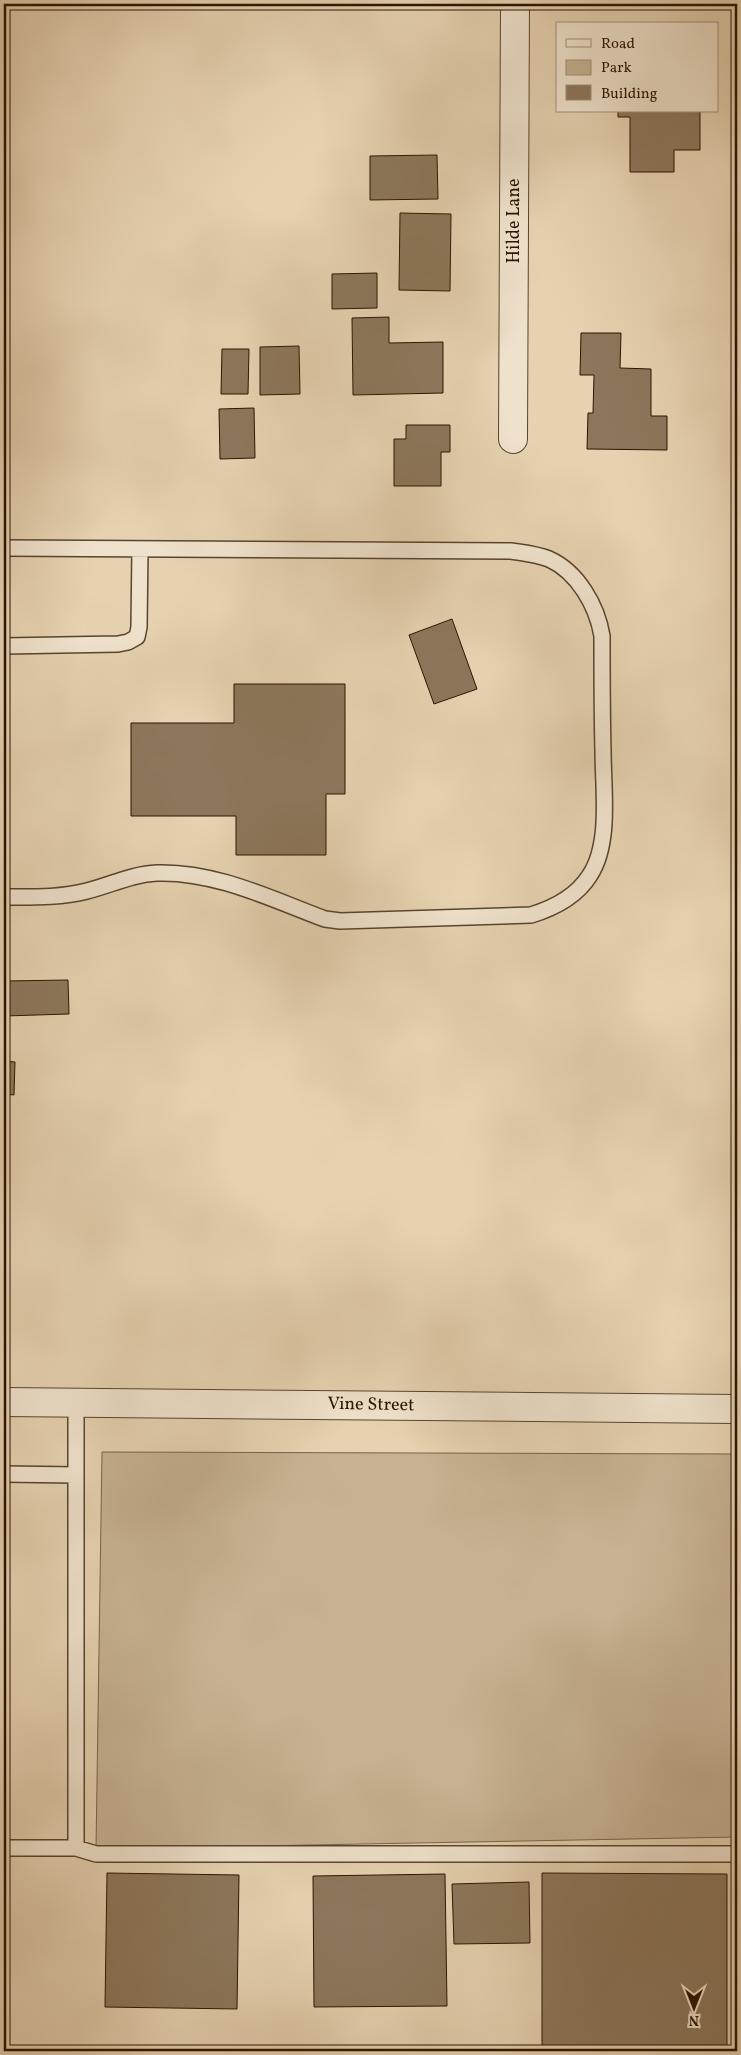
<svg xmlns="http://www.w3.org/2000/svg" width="741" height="2055" font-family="Vollkorn,serif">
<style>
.green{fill:#c6b293;stroke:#78634a}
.building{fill:#8c775c;stroke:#2a1400}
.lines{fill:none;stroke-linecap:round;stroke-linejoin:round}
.lane-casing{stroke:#59442c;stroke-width:18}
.street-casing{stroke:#59442c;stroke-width:30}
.lane{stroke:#efe2cc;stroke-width:15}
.street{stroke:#efe2cc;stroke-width:28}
.labels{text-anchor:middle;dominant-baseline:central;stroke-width:5;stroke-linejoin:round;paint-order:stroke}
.street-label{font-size:18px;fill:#2a1400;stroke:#efe2cc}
</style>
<rect width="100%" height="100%" fill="#e6d2b1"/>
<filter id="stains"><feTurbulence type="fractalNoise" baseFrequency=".004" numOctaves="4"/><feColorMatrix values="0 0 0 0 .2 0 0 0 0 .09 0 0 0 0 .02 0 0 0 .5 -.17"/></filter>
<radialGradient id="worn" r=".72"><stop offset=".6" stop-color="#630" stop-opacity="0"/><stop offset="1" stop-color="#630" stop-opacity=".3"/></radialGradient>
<!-- green -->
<path class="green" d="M102 1452 737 1454V1837L96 1849Z"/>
<!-- building -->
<path class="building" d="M618 111H700V150H674V172H630V117H618Z
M437 155 438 199 370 200V156Z
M733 169H737V244H734Z
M400 213 451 214 450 291 399 290Z
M377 273V308L332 309V274Z
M389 317V343L443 342V393L353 395 352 318Z
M581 333H621L620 368 651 369V416H667V450L587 449 588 413H593L594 375H580Z
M299 346 300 394 260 395V347Z
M222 349H249L248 394H221Z
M254 408 255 458 220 459 219 409Z
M406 425H450V452H441V486H394V439H406Z
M452 619 477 689 434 704 409 635Z
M234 684H345V794H326V855H236V816H131V723H234Z
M68 980 69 1014 4 1016V981Z
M4 1061 15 1062 14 1095 4 1094Z
M107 1873 239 1875 237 2009 105 2007Z
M542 1873 727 1874V2051H542Z
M445 1874 447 2006 314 2007 313 1876Z
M529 1882 530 1943 454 1944 452 1884Z"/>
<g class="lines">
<defs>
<path id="lane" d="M4 548 511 551C524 553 536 554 549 559 578 572 597 606 602 636 602 675 602 713 603 751 603 789 611 843 590 875 577 896 554 908 531 915L340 921 325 919C271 899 215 871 157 873 132 874 111 885 87 891 60 898 32 897 4 897
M4 646 118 644 128 642 137 637 139 627 140 549
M4 1474 76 1475
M4 1848H76V1402
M76 1848 96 1854H737"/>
<path id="street" d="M513 439 515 4
M4 1402 737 1409"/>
</defs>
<!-- lane casing -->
<use href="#lane" class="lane-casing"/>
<!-- street casing -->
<use href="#street" class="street-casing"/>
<!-- lane -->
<use href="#lane" class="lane"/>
<!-- street -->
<use href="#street" class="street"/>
</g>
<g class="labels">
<!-- street labels -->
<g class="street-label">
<text transform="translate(514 221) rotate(-90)">Hilde Lane</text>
<text transform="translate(371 1405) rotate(1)">Vine Street</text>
</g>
</g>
<!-- margin -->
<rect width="741" height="2055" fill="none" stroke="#e6d2b1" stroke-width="20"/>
<rect x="5" y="5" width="731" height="2045" fill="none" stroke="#2a1400" stroke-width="2.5"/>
<rect x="10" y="10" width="721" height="2035" fill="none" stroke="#2a1400"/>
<!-- legend -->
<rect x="556" y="22" width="162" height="90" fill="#efe2cc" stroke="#a0907a"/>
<rect x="566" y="39" width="25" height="8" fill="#efe2cc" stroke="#a0907a"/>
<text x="601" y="48" font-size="15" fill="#2a1400">Road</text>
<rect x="566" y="60" width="25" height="15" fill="#c6b293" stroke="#a0907a"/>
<text x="601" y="72" font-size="15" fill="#2a1400">Park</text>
<rect x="566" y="85" width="25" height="15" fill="#8c775c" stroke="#a0907a"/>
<text x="601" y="98" font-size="15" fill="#2a1400">Building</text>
<!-- north arrow -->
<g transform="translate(694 2008) rotate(180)" stroke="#efe2cc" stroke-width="4" paint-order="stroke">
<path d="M0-4L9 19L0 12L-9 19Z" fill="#2a1400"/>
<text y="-8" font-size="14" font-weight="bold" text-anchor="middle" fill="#2a1400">N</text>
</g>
<rect width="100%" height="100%" filter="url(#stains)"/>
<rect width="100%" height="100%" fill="url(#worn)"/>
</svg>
